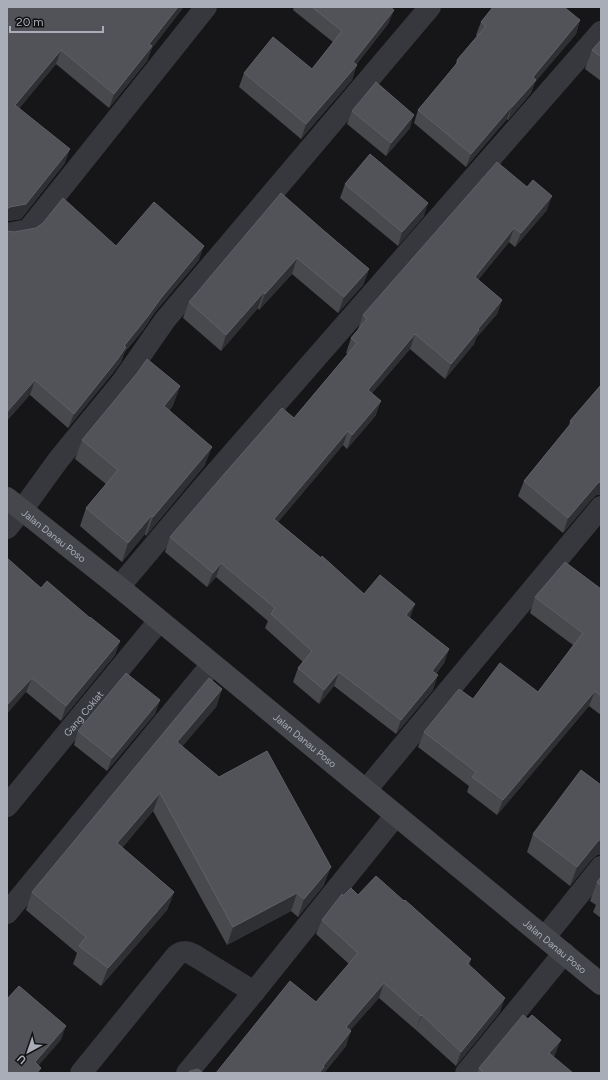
<svg xmlns="http://www.w3.org/2000/svg" width="608" height="1080" font-family="Figtree,sans-serif">
<style>
.lines{fill:none;stroke-linecap:round;stroke-linejoin:round}
.street{stroke:#37383d;stroke-width:22}
.secondary{stroke:#45474d;stroke-width:22}
.wall{fill:#47494d}
.shaded-wall{fill:#2f3033}
.building{fill:#525359;stroke:#5f6168}
.labels{text-anchor:middle;dominant-baseline:central;stroke-width:4;stroke-linejoin:round;paint-order:stroke}
.street-label{font-size:10px;fill:#a8adb8;stroke:#111113}
</style>
<rect width="100%" height="100%" fill="#161618"/>
<g class="lines">
<!-- street -->
<g class="street">
<path d="M7 234 28 230 206 7"/>
<path d="M7 528 22 510 59 459 122 382 165 320 430 7"/>
<path d="M119 587 204 486 601 32"/>
<path d="M366 790 601 507"/>
<path id="s1" d="M7 806 159 621"/>
<path d="M7 913 212 664"/>
<path d="M545 937 601 867"/>
<path d="M81 1073 176 956C182 951 186 951 192 954L254 992"/>
<path d="M187 1073 254 992 396 815"/>
<path d="M466 1073 564 953"/>
</g>
<!-- secondary -->
<path class="secondary" id="s2" d="M7 498 119 587 601 984"/>
</g>
<!-- wall -->
<path class="wall" d="M7 7H183L182 9 152 48 147 61 109 108 56 64 19 108 65 163 21 219 7 221Z
M294 7H390L394 10 388 24 356 65 352 80 301 139 239 87 244 73 312 69 333 42 293 10Z
M580 20 576 34 535 82 531 93 508 120 507 119 466 167 414 123 418 110 455 66 457 60 477 36 476 35 481 22Z
M601 40V81L585 69 592 50Z
M352 111 410 128 386 156 347 124Z
M497 162 547 210 515 247 509 242 478 280 502 300 497 314 476 338 474 344 445 379 410 349 372 393 376 415 347 449 343 445 278 522 364 594 410 618 449 649 444 663 436 674 433 690 396 734 334 686 319 704 293 682 298 668 303 662 265 628 268 621 216 577 207 587 165 552 170 537 294 418 348 354 346 353 351 338 358 330V329L363 315Z
M345 184 424 216 398 246 340 198Z
M323 230 369 269 363 285 338 313 292 274 259 310 258 308 221 351 183 318 189 302Z
M8 231 116 246 199 260 155 312 143 330 124 353 121 362 112 374 68 428 30 395Z
M601 385V495H596L592 499 563 533 518 496 524 481 569 426 570 421Z
M180 386 173 405 169 411 205 465 146 536 145 534 122 562 80 526 86 508 106 484 75 459 82 440Z
M41 588 90 618 120 641 115 655 61 721 26 692Z
M601 589V715L589 706 497 815 467 792 469 786 418 747 424 732 473 699 538 692 573 645 530 613 535 597Z
M222 689 216 707 182 746 324 885 298 917 291 911 227 945 153 811 122 848 174 892 167 910 101 986 73 964 77 953 26 910 32 892Z
M160 700 155 714 107 771 74 745 78 731Z
M601 785V855H597L592 859 570 886 527 852 533 834Z
M601 877V918L593 912 596 905 590 901 597 882Z
M358 895 404 901 471 959 469 965 500 1012 456 1066 416 1030 379 998 350 1030 346 1046 324 1073H216L316 1002 349 964 316 934 322 920 343 896Z
M555 1055 553 1057 573 1073H477L479 1068Z"/>
<!-- shaded-wall -->
<path class="shaded-wall" d="M178 7H183L182 9 152 48 147 61 109 108 114 94 149 44Z
M394 10 388 24 347 76 353 62Z
M580 20 576 34 535 82 531 93 508 120 512 107 533 77Z
M61 50 56 64 10 120 15 105Z
M357 65 352 80 301 139 306 124Z
M512 106 507 119 466 167 471 154Z
M414 115 410 128 386 156 391 143Z
M70 149 65 163 21 219 7 221V209Z
M552 196 547 210 515 247 521 233Z
M428 203 424 216 398 246 402 232Z
M514 228 509 242 469 291 475 277Z
M204 246 199 260 155 312 143 330 124 353 121 362 112 374 68 428 74 414 124 346 161 298Z
M297 258 292 274 259 310 265 294Z
M369 269 363 285 338 313 344 297Z
M264 292 258 308 221 351 226 335Z
M502 300 497 314 476 338 474 344 445 379 451 364 478 329Z
M415 334 410 349 363 404 368 390Z
M35 380 30 395 7 421V412Z
M180 386 173 405 157 425 164 406Z
M381 401 376 415 347 449 352 435Z
M348 431 343 445 269 533 274 519Z
M212 447 205 465 146 536 153 517Z
M601 481V495H596L592 499 563 533 568 518 597 484Z
M151 516 145 534 122 562 128 543Z
M221 563 216 577 207 587 213 573Z
M415 604 410 618 400 629 406 615Z
M120 641 115 655 61 721 66 706Z
M449 649 444 663 427 685 432 671Z
M339 672 334 686 319 704 324 690Z
M438 675 433 690 396 734 401 720Z
M32 678 26 692 7 714V705Z
M222 689 216 707 171 760 177 742Z
M595 691 589 706 497 815 503 800Z
M160 700 155 714 107 771 112 758Z
M160 793 153 811 111 861 117 843Z
M601 839V855H597L592 859 570 886 577 867 598 841Z
M331 867 324 885 298 917 304 899Z
M174 892 167 910 101 986 108 968Z
M297 893 291 911 227 945 233 927Z
M384 983 379 998 341 1041 346 1027Z
M505 998 500 1012 456 1066 461 1052Z
M422 1015 416 1030 421 1016Z
M66 1026 61 1040 32 1073 35 1062Z
M351 1031 346 1046 324 1073H319L323 1066Z
M561 1040 555 1055 544 1068 549 1053Z"/>
<!-- building -->
<path class="building" d="M7 7H178L149 44 152 46 114 94 61 50 15 105 70 149 26 204 10 207 7 209Z
M312 7H390L394 10 353 62 357 65 306 124 244 73 273 37 312 69 342 31Z
M493 7H564L580 20 533 77 536 80 512 107V106L471 154 418 110 458 62 457 60 486 26 481 22Z
M601 40V57L592 50Z
M376 82 414 115 391 143 352 111Z
M370 154 428 203 402 232 345 184Z
M497 162 527 187 533 180 552 196 521 233 514 228 475 277 502 300 478 329 479 330 451 364 415 334 368 390 381 401 352 435 348 431 274 519 321 558 322 556 364 594 380 575 415 604 406 615 449 649 432 671 438 675 401 720 339 672 324 690 298 668 312 651 271 614 275 608 221 563 213 573 170 537 219 480 282 408 294 418 357 343 351 338 367 319 363 315Z
M281 193 323 230 369 269 344 297 297 258 265 294 264 292 226 335 189 302Z
M63 198 116 246 154 202 204 246 161 298 148 316 124 346 126 347 117 360 74 414 35 380 7 412V231L14 232 36 228 43 223Z
M147 359 180 386 164 406 212 447 153 517 151 516 128 543 86 508 118 470 82 440 138 372Z
M601 385V481L597 484 568 518 524 481 572 422 570 421Z
M7 558 41 588 47 581 90 618V617L120 641 66 706 32 678 7 705Z
M565 562 601 589V696L595 691 503 800 472 777 476 772 424 732 459 689 473 699 500 663 538 692 583 633 535 597Z
M126 673 160 700 112 758 78 731Z
M209 678 222 689 177 742 219 777 267 751 331 867 304 899 297 893 233 927 160 793 117 843 174 892 108 968 79 946 86 937 32 892Z
M581 770 601 785V839L598 841 577 867 533 834Z
M376 876 404 901 405 900 471 959 467 963 505 998 461 1052 422 1015 421 1016 384 983 346 1027 351 1031 323 1066 324 1067 319 1073H216L290 981 316 1002 358 953 322 920 342 894 343 896 351 888 358 895Z
M601 877V886L597 882Z
M19 986 66 1026 35 1062 41 1068 37 1073H7V999Z
M523 1015 528 1019 532 1015 561 1040 549 1053 573 1073H481L482 1071 479 1068Z
M198 1069 203 1073H188L190 1071Z"/>
<g class="labels">
<!-- street labels -->
<g class="street-label">
<text stroke="none"><textPath href="#s2" startOffset="60">Jalan Danau Poso</textPath></text>
<text stroke="none"><textPath href="#s1" startOffset="120">Gang Coklat</textPath></text>
<text stroke="none"><textPath href="#s2" startOffset="384">Jalan Danau Poso</textPath></text>
<text stroke="none"><textPath href="#s2" startOffset="708">Jalan Danau Poso</textPath></text>
</g>
</g>
<!-- border -->
<rect width="608" height="1080" fill="none" stroke="#a8adb8" stroke-width="16"/>
<!-- north arrow -->
<g transform="translate(28 1052) rotate(220)" stroke="#111113" stroke-width="3" paint-order="stroke">
<path d="M0-3L7 15L0 10L-7 15Z" fill="#a8adb8"/>
<text y="-6" font-size="11" font-weight="bold" text-anchor="middle" fill="#a8adb8">U</text>
</g>
<!-- scale -->
<path d="M10 26v6h93v-6" fill="none" stroke="#a8adb8" stroke-width="2"/>
<text x="16" y="26" font-size="12" fill="#a8adb8" stroke="#111113" stroke-width="3" paint-order="stroke">20 m</text>
</svg>
